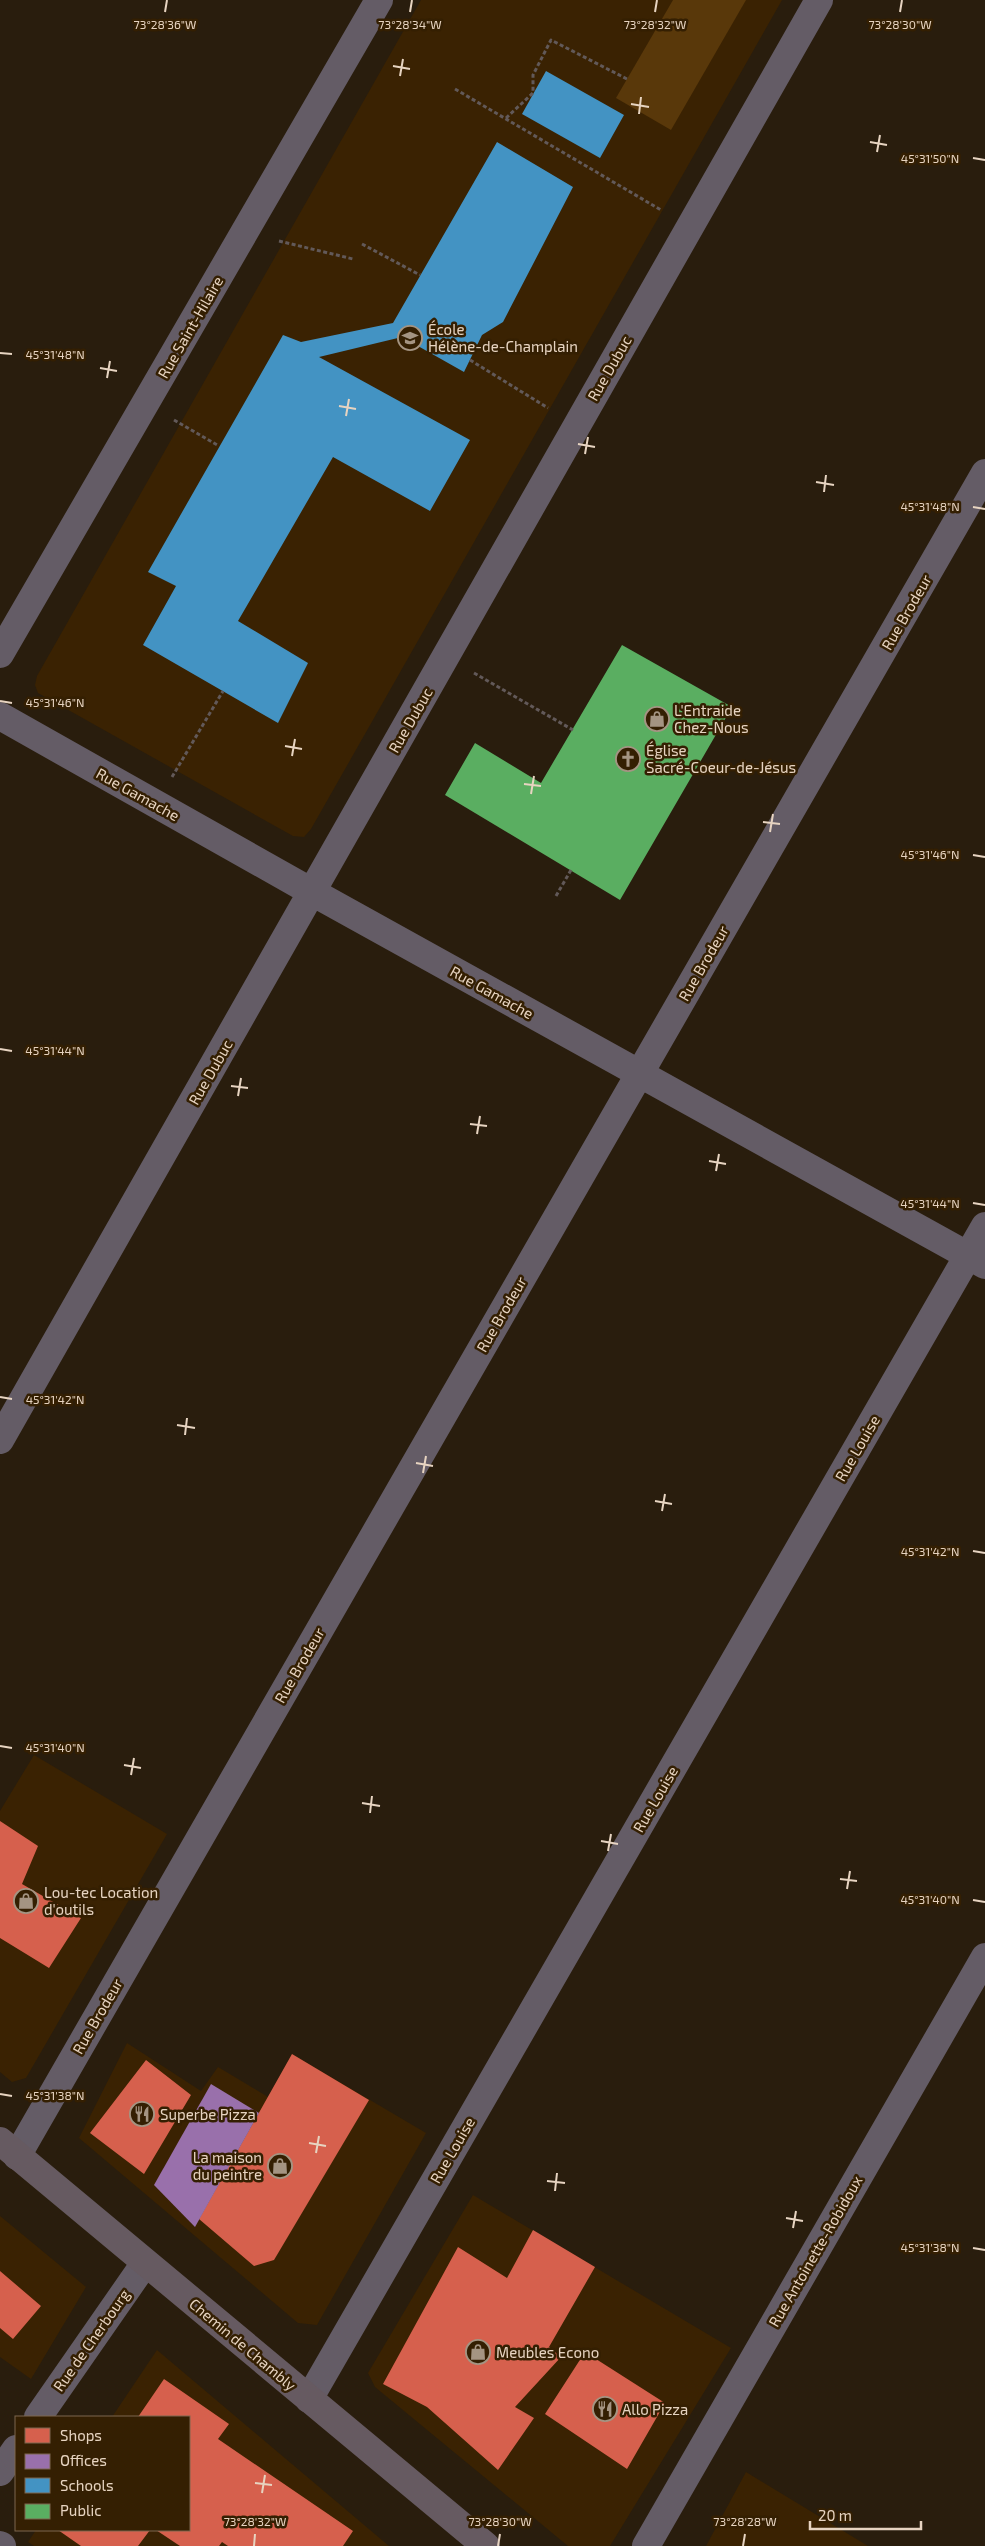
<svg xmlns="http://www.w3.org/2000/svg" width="985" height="2546" font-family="'Exo 2',sans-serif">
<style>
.built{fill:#3a2202}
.green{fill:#59380a}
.shops{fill:#d6604d}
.offices{fill:#9970ab}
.schools{fill:#4393c3}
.public{fill:#5aae61}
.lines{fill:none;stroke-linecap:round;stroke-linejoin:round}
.path{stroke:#625959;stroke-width:3;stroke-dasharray:4 2.5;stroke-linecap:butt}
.minor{stroke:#645c66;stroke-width:28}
.major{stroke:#665a61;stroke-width:28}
.ticks{fill:none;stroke:#e7d4c1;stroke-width:2}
.labels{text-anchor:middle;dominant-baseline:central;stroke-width:5;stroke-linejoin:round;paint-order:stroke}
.street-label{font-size:15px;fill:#e7d4c1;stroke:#341f02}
.poi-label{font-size:15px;fill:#e7d4c1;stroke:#341f02;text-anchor:start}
.ticks-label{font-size:12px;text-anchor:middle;fill:#e7d4c1;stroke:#341f02;stroke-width:5;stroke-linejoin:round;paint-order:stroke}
</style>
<rect width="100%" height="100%" fill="#291d0d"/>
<!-- built -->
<path class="built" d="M421 0H782L311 829 304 837 293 836 38 693 35 685 37 676Z
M34 1755 167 1834 26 2078 12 2082 0 2072V1811Z
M127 2043 201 2091 218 2067 268 2097 292 2054 426 2133 317 2325 298 2323 79 2138Z
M473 2195 731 2348 610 2546H568L375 2387 368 2373Z
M0 2216 86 2287 31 2379 0 2357Z
M157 2350 389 2546H34L28 2542 36 2530H189V2417H112Z
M746 2472 868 2546H706Z"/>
<!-- green -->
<path class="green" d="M673 0H746L671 130 616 98Z"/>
<!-- shops -->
<path class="shops" d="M0 1821 38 1846 22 1884 81 1918 49 1968 0 1938Z
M292 2054 369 2100 274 2260 254 2266 199 2219Z
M146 2060 191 2095 144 2174 90 2133Z
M533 2230 595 2267 549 2347 561 2357 515 2407 534 2418 498 2470 427 2407 383 2384 458 2247 507 2278Z
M0 2271 41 2306 13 2339 0 2328Z
M585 2352 665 2403 627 2469 545 2414Z
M164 2379 229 2424 218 2439 353 2531 343 2546H228L222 2542 219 2546H180L156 2530H189V2417H138Z
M58 2530H150L138 2546H81Z"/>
<!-- offices -->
<path class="offices" d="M211 2084 259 2113 195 2227 154 2185Z"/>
<!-- schools -->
<path class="schools" d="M546 71 624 115 600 158 522 114Z
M497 142 573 187 503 322 482 335 464 372 402 337 319 357 470 440 430 511 333 457 238 621 308 663 278 723 143 645 176 586 148 572 283 335 301 342 393 323Z"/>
<!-- public -->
<path class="public" d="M622 645 732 707 620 900 445 795 475 743 541 783Z"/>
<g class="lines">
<!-- path -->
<path class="path" d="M455 89 661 210
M506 118 533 93V75L551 40 627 79
M279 241 353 259
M362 244 420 275
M470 360 548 408
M174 420 219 446
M474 673 573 730
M172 777 223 691
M556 896 571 870"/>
<!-- minor -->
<path class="minor" d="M0 654 379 0
M0 716 312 892 985 1265
M0 1440 819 0
M17 2156 985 473
M309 2399 985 1226
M38 2417 145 2263
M0 2472 16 2449
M0 2545 2 2546
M646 2546 985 1957"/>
<!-- major -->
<path class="major" d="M0 2141 486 2546"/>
</g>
<!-- ticks -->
<path class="ticks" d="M165 12 167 0M410 12 412 0M655 12 657 0M900 12 902 0M393 66 410 69M400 76 403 59M631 104 649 107M639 114 641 97M870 142 887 145M877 152 880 135M973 158 985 160M0 353 12 354M100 368 117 371M107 378 110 361M339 406 356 409M346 416 349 399M578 444 595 447M585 454 588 437M816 482 834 485M824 492 826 475M973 507 985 509M0 701 12 703M285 746 302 749M292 756 295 739M524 784 541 786M531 794 534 776M763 822 780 824M770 832 773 814M973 855 985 857M0 1049 12 1051M231 1086 248 1088M238 1096 241 1078M470 1124 487 1126M477 1134 480 1116M709 1161 726 1164M716 1171 719 1154M973 1203 985 1205M0 1397 12 1399M177 1425 195 1428M185 1435 187 1418M416 1463 433 1466M423 1473 426 1456M655 1501 672 1504M662 1511 665 1494M973 1551 985 1553M0 1746 12 1748M124 1765 141 1768M131 1775 134 1758M362 1803 380 1806M370 1813 372 1796M601 1841 618 1844M608 1851 611 1834M840 1879 857 1881M847 1889 850 1871M973 1900 985 1902M0 2094 12 2096M309 2143 326 2146M316 2153 319 2136M547 2181 565 2183M555 2191 557 2173M786 2218 803 2221M793 2228 796 2211M973 2248 985 2250M255 2483 272 2485M262 2493 265 2475M254 2546 255 2534M498 2546 500 2534M743 2546 745 2534"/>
<!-- icons -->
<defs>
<symbol id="school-ring" viewBox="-11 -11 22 22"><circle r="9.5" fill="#341f02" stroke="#a49482" stroke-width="1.5"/><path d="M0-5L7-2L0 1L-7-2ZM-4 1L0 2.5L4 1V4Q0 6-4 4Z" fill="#a49482"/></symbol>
<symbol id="shop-ring" viewBox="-11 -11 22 22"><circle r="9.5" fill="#341f02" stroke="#a49482" stroke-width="1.5"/><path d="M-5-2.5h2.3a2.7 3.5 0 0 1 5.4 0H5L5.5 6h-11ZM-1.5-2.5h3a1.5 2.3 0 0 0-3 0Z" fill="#a49482"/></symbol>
<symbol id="church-ring" viewBox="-11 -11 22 22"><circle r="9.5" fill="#341f02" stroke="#a49482" stroke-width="1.5"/><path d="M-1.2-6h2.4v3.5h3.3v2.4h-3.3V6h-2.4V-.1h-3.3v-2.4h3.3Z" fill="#a49482"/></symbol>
<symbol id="restaurant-ring" viewBox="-11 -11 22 22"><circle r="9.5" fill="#341f02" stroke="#a49482" stroke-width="1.5"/><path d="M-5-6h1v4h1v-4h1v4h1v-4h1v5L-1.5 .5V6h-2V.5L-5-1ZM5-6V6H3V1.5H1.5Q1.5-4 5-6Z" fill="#a49482"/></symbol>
</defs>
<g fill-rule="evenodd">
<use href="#school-ring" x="396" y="324" width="28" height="28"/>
<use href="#shop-ring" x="643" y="705" width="28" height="28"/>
<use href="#church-ring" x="614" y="745" width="28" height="28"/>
<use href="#shop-ring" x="12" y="1887" width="28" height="28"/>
<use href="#restaurant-ring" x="128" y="2100" width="28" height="28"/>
<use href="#shop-ring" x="266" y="2152" width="28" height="28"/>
<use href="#shop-ring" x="464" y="2338" width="28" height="28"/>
<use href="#restaurant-ring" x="591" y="2395" width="28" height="28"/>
</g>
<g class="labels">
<!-- street labels -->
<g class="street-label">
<text transform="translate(190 327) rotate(-60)">Rue Saint-Hilaire</text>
<text transform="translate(609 368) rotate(-60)">Rue Dubuc</text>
<text transform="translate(906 612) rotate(-60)">Rue Brodeur</text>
<text transform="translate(410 720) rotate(-60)">Rue Dubuc</text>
<text transform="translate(138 794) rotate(29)">Rue Gamache</text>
<text transform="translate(703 963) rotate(-60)">Rue Brodeur</text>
<text transform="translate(492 992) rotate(29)">Rue Gamache</text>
<text transform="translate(210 1072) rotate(-60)">Rue Dubuc</text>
<text transform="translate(501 1314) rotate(-60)">Rue Brodeur</text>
<text transform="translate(857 1448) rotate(-60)">Rue Louise</text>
<text transform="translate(299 1665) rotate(-60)">Rue Brodeur</text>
<text transform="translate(655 1799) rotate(-60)">Rue Louise</text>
<text transform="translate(97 2016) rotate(-60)">Rue Brodeur</text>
<text transform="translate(452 2150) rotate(-60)">Rue Louise</text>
<text transform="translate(815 2251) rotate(-60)">Rue Antoinette-Robidoux</text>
<text transform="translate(91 2340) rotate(-55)">Rue de Cherbourg</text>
<text transform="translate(243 2344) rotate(40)">Chemin de Chambly</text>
</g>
<!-- poi labels -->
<g class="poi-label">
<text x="428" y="329">École<tspan x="428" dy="17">Hélène-de-Champlain</tspan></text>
<text x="674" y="710">L'Entraide<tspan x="674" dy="17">Chez-Nous</tspan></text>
<text x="646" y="750">Église<tspan x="646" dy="17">Sacré-Coeur-de-Jésus</tspan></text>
<text x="44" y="1892">Lou-tec Location<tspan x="44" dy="17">d'outils</tspan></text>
<text x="160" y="2114">Superbe Pizza</text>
<text x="262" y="2157" text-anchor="end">La maison<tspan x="262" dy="17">du peintre</tspan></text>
<text x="496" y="2352">Meubles Econo</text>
<text x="622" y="2409">Allo Pizza</text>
</g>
</g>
<g class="ticks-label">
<text x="165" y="29">73°28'36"W</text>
<text x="410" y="29">73°28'34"W</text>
<text x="655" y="29">73°28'32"W</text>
<text x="900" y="29">73°28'30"W</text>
<text x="930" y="163">45°31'50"N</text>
<text x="55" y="359">45°31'48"N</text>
<text x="930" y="511">45°31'48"N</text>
<text x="55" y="707">45°31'46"N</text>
<text x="930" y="859">45°31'46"N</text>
<text x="55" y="1055">45°31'44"N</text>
<text x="930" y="1208">45°31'44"N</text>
<text x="55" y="1404">45°31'42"N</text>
<text x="930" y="1556">45°31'42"N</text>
<text x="55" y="1752">45°31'40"N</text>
<text x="930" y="1904">45°31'40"N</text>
<text x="55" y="2100">45°31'38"N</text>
<text x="930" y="2252">45°31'38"N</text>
<text x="255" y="2526">73°28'32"W</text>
<text x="500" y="2526">73°28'30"W</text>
<text x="745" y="2526">73°28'28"W</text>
</g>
<!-- legend -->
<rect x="15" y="2416" width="175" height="115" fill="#341f02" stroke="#7c674e"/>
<rect x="25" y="2428" width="25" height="15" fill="#d6604d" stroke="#7c674e"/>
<text x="60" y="2441" font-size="15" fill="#e7d4c1">Shops</text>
<rect x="25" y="2454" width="25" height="15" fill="#9970ab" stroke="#7c674e"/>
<text x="60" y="2466" font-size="15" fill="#e7d4c1">Offices</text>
<rect x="25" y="2478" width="25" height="15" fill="#4393c3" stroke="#7c674e"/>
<text x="60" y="2491" font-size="15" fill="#e7d4c1">Schools</text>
<rect x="25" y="2504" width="25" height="15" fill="#5aae61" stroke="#7c674e"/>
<text x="60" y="2516" font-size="15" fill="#e7d4c1">Public</text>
<!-- scale -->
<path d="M810 2521v8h111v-8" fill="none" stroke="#e7d4c1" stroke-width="2.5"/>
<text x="818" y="2521" font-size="15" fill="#e7d4c1" stroke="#341f02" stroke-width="4" paint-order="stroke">20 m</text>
</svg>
